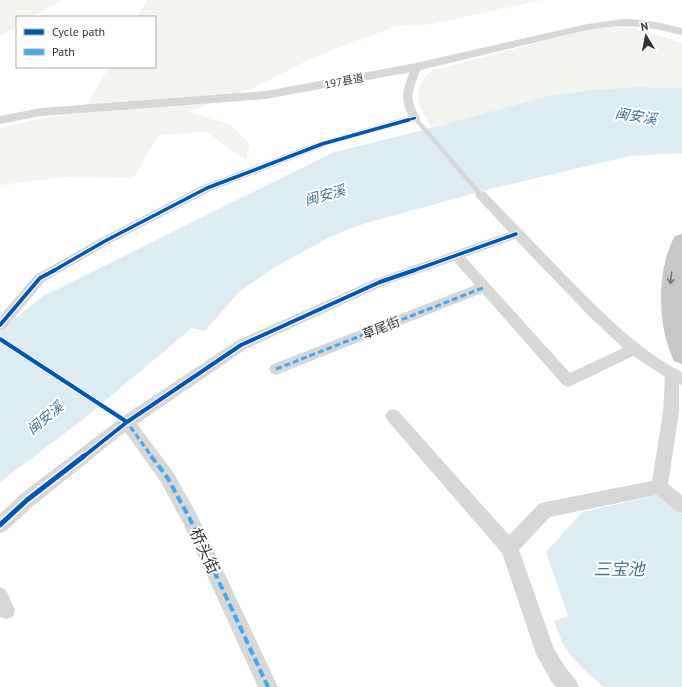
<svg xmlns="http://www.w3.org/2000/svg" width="682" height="687" font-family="'PT Sans','Noto Sans SC',sans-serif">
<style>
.green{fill:#f1f5ed}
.water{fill:#ddebf3}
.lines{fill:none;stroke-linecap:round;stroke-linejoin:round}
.service{fill:#d7d7d7;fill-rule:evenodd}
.minor{fill:#d7d7d7;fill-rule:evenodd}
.tertiary{fill:#d7d7d7;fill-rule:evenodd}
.trunk{fill:#c7c7c7;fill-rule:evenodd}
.quiet-far1{stroke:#3fa9f5;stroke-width:3;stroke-dasharray:6 3;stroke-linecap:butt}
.quiet{stroke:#3fa9f5;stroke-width:4;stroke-dasharray:8 4;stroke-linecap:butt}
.cycleway-far3-casing{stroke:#fff;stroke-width:4}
.cycleway-far2-casing{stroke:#fff;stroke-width:5.5}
.cycleway-far1-casing{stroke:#fff;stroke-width:6}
.cycleway-casing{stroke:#fff;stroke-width:8}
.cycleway-far3{stroke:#0057b8;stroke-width:2.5}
.cycleway-far2{stroke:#0057b8;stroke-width:3.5}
.cycleway-far1{stroke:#0057b8;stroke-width:4}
.cycleway{stroke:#0057b8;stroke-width:5}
.oneway{stroke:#767676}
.labels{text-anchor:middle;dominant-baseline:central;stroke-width:4;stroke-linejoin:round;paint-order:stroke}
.far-street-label{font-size:11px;fill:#333;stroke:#fff}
.street-label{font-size:13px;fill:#333;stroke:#fff}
.water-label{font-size:14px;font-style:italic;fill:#3f7597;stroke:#fff}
.near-street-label{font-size:16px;fill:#333;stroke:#fff}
.near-water-label{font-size:17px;font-style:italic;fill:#3f7597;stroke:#fff}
</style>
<rect width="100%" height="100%" fill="#fff"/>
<!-- green -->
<path class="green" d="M0 0H61L33 17H17V26L0 36Z
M147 0H542L433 24 396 26 310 59 255 87 188 112 231 125 250 144 246 160 205 131 158 136 133 178 65 177 0 185V128L33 120 76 113 89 101 109 67H155V17H137Z
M609 27 635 28 682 43V88L638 87 552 95 432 128C428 120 419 109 418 99 416 89 425 74 434 70L590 29Z"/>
<!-- water -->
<path class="water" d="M638 87 682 88V153L630 156 490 189 366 223 349 229 328 238 273 268 238 293 205 331 192 328 81 421 0 482V331L43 296 332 153 439 126 552 95 596 90Z
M659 495 682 514V687H604L585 671 571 656 562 642 554 621 568 616 546 552 582 512Z"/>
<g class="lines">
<!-- service -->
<path class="service" d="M415 116 417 117 483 194V196H479L413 119V117Z"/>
<!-- minor -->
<path class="minor" d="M416 64 421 67C414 90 407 95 420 118L419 120 326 146 211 191 109 244 45 281 5 329 0 330V316L35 275 101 238 203 185 318 142 409 116C398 96 405 88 411 67Z
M481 191 485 192C514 222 543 252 572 282 606 316 639 350 682 372V385L679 384V412L668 484 682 495V513L676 511 657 495 550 517 519 550 554 649 565 667 576 680 579 687H556L551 681 536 654 502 553 388 421 385 416 388 411 393 409 398 411 509 535 539 504 545 502 652 481 663 412 665 377 633 356 573 385 568 387 563 385 482 293 281 373 276 375 271 373 269 369 271 365 475 285 454 261 385 285 246 349 137 424 173 472 195 511 278 687H258L183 523 161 482 125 432 33 506 6 531 0 533V514L21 494 122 417 236 341 375 279 509 232 477 198 475 195 477 192ZM515 239 589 316 623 348 570 373 465 257Z
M0 587 6 590 15 610 13 617 6 619 0 617Z"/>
<!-- tertiary -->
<path class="tertiary" d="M623 19C644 19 663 23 682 28V35C646 26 624 23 587 30L416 71 266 99 41 116 0 124V116L41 108 266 91 416 63 587 24Z"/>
<!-- trunk -->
<path class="trunk" d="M682 234V364L674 361C657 327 656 269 675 236Z"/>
<!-- quiet-far1 -->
<path class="quiet-far1" d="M276 369 485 287
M124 421 127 422 152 457"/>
<!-- quiet -->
<path class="quiet" d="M151 456 167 477 189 517 268 687"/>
<defs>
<path id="cycleway-far3" d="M404 121 415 118"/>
<path id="cycleway-far2" d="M53 271 105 241 207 188 322 144 408 120
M412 271 516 234"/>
<path id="cycleway-far1" d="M0 325 40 278 55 270
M0 339 127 422
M83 457 127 422 241 345 380 282 415 270"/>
<path id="cycleway" d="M0 525 27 500 84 456"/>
</defs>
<!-- cycleway-far3 casing -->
<use href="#cycleway-far3" class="cycleway-far3-casing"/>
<!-- cycleway-far2 casing -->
<use href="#cycleway-far2" class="cycleway-far2-casing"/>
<!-- cycleway-far1 casing -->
<use href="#cycleway-far1" class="cycleway-far1-casing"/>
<!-- cycleway casing -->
<use href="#cycleway" class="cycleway-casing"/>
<!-- cycleway-far3 -->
<use href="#cycleway-far3" class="cycleway-far3"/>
<!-- cycleway-far2 -->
<use href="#cycleway-far2" class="cycleway-far2"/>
<!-- cycleway-far1 -->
<use href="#cycleway-far1" class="cycleway-far1"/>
<!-- cycleway -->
<use href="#cycleway" class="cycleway"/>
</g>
<!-- one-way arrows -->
<defs><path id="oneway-shaft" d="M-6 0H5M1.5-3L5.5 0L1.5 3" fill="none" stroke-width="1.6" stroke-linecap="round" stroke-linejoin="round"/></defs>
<use class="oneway" href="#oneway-shaft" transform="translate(671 278) rotate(96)"/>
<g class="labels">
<!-- far-street labels -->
<g class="far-street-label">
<text transform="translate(344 81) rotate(-11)">197县道</text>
</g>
<!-- street labels -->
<g class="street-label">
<text transform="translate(381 328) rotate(-21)">草尾街</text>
</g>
<!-- water labels -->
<g class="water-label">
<text transform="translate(636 116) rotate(9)">闽安溪</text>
<text transform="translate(325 195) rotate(-16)">闽安溪</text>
<text transform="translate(45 418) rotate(-40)">闽安溪</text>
</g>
<!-- near-street labels -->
<g class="near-street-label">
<text transform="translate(205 551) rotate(65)">桥头街</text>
</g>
<!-- near-water labels -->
<g class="near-water-label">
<text x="619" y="569">三宝池</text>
</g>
</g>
<!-- legend -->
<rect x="16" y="16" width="140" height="52" fill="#ffffff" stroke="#adadad"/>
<rect x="24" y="29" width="20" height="6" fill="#0057b8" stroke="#adadad"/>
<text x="52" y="36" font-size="12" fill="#333333">Cycle path</text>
<rect x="24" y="49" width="20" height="6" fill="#3fa9f5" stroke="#adadad"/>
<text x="52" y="56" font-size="12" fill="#333333">Path</text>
<!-- north arrow -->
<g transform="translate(646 36) rotate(350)" stroke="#ffffff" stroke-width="3" paint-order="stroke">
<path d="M0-3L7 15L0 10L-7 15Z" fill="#333333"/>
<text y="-6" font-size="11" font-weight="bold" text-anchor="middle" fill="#333333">N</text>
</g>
</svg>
